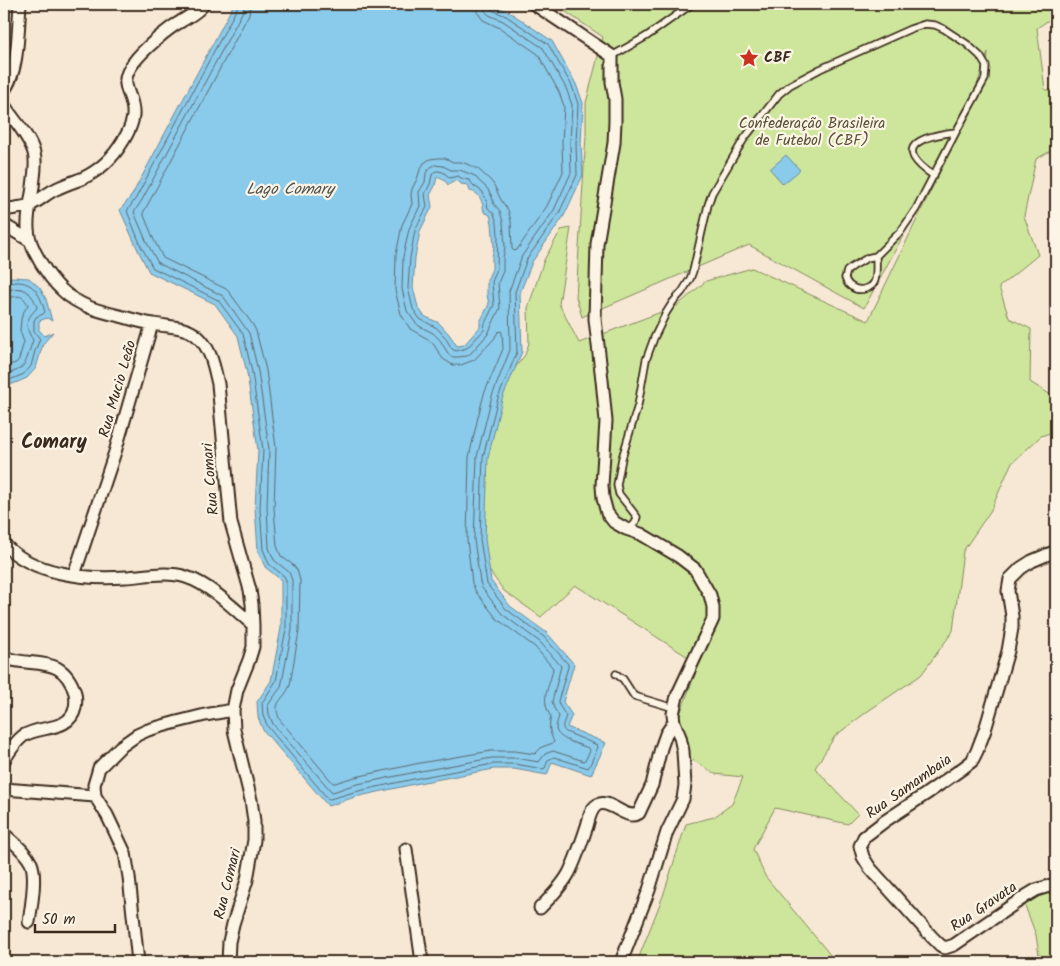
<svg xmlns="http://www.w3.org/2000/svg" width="1060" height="966" font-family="Kalam,sans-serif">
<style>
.green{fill:#cee69c;stroke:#84885d;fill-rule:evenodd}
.water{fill:#8acaeb;stroke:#6a8a99;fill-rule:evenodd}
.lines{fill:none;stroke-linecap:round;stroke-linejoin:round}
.shore{stroke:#5b6a70;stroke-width:1}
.service-casing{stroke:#3b2a1e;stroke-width:9}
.minor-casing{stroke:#3b2a1e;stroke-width:15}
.service{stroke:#fcf5e5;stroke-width:5.5}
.minor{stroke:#fcf5e5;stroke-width:11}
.labels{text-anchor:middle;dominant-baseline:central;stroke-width:4.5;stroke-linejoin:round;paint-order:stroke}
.poi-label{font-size:15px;font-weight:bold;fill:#3b2a1e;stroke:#fcf5e5;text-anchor:start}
.park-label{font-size:15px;fill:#585037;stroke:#fcf5e5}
.street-label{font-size:15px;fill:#3b2a1e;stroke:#fcf5e5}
.water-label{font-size:16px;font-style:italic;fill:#4f5251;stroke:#fcf5e5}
.district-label{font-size:20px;font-weight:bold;fill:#3b2a1e;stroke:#fcf5e5}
</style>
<rect width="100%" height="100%" fill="#f7e8d5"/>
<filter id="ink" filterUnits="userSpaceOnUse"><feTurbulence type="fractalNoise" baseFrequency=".02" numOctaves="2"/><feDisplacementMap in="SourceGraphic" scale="10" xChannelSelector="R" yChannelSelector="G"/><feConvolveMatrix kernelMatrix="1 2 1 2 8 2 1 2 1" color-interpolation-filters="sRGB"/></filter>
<g filter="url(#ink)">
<!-- green -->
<path class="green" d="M554 4H1056V15L1037 28 1045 90H1056V148L1036 159 1024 216 1038 255 999 287 1009 318 1031 329 1030 382 1056 398V431L1041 436 1011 464 991 510 963 551 953 631 921 675 868 711 835 736 815 768 858 814 848 824 775 808 753 849 765 876 836 962H637L663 896 686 824 714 817 732 804 743 777 715 774 680 752V714L699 664 575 585 541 617 504 591 488 569 480 531 482 449 496 392 525 355 529 343 528 308 544 260 561 230 571 228 559 304 579 343 677 306 706 281 752 268 868 321 958 134 864 308 749 245 582 317 576 297 586 135V103L603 37ZM988 52 986 82 967 115Z
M1056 888V962H1040L1036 935 1024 903Z"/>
<!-- water -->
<path class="water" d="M234 4H489L508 11 552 41 576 84 583 103 581 144 583 175 564 216 532 262 520 293 522 352 502 399 488 458 485 539 491 581 510 606 547 633 574 664 563 702 572 715 567 727 606 743 591 775 552 762 547 775 514 769H494L424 782 355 797 328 806 263 730 258 717 257 702 271 681 281 628V580L265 567 258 551 255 508 258 450 247 373 238 336 215 304 149 272 137 248 120 210 132 195ZM437 177H440L446 182 448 185 457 180 461 184 468 185 470 191C481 193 482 202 484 212L490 215 492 223 494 247 492 257V269L487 280V295L489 304 480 322V327L464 345 457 346 449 334 439 323 424 316 418 307 413 288 415 258 420 231 432 207 430 195 435 186Z
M786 155 800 170 783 184 770 169Z
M12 277 29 278 40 288 46 299 52 321 47 318 39 321V330L45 336 53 332 43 344 36 368 27 378 13 384 4 385V280Z"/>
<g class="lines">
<!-- shore -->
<path class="shore" d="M238 4 237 8 136 198 127 211 141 246 153 268 218 300 243 334 252 372 263 450 260 508 263 549 269 564 284 576 286 580V629L276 681 262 703 263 716 268 727 328 799H330L354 792 423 777 493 764H515L543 769 545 768 548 760 554 757 588 768 589 767 598 747 597 745 566 732C560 728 564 722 566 716L559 705 558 701 568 667V664L544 637 506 609 487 584 480 539 483 457 498 398 517 352 515 292 527 259 559 213 577 175 576 143 578 104 572 86 548 44 506 16 492 10 490 7V4
M244 4 243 11 142 200 134 212 147 243 158 263 223 296 249 333 258 371 269 449 267 508 269 548 274 560 289 572 292 580V630L282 682 281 687 268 705 269 714 273 724 331 791 333 792 353 785 421 771 492 758H515L539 762 545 754 553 751 584 761 586 759 590 751 588 748C579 744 558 740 556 729 556 724 558 720 559 716L554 708 552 702 561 666 540 642 502 614 482 588 480 582 474 540 477 457 492 396 510 350 509 291 522 256 554 210 571 173 570 143 572 105 566 88 543 48 503 21 489 15 485 11 483 4
M251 4 249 14 148 204 143 213 154 240 163 258 226 289 230 293 253 325 256 331 266 370 276 448 274 508 277 546 281 556 293 565 297 570 300 580 299 631 290 685C284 701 271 701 280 720L333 783H335L351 778 420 763 491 751H515L535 754 542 747 553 743 554 742C550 733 548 727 551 717 539 698 550 688 553 668L535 647 497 619 476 592 472 583 467 540 469 457 478 417 484 394 503 349 502 333 501 331 498 332 494 339 474 360 461 365H453L443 359 434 345 428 339 410 329 401 314 395 290 396 255 402 225 412 204 411 195 412 189 417 179 420 170 424 163 430 159 438 158H445L453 162H462L478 169 490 180 494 185 501 200 508 210 511 221 512 249 514 251 517 250 547 206 563 172 562 143 564 106 559 92 538 54 500 28 483 20 477 12 476 4
M435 165 443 166 451 170H460L475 176 479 181 487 188 492 197 494 204 500 211 503 222 505 247 503 258V271L498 283 500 308 492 325 488 334 471 353 467 356 458 357H453L449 355 440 340 433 333 419 326 415 322 407 311 402 289 403 257 409 229 420 206 419 192 425 182 426 173 430 168Z
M438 171 443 172 450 178 458 176 463 179 469 180 474 186 482 191 486 199 488 208 494 214 497 223 498 235 497 269 492 282 494 305 485 323 484 330 467 348 456 351 452 349 445 337 437 328 420 319 413 309 408 288 410 258 415 230 427 207 425 194 430 184 432 175 434 172Z
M4 285C8 284 12 282 16 282 35 282 40 295 45 312L43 314 36 317 34 321V331L40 339 35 351 31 366 24 374 12 379 4 380
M4 291C7 291 9 290 12 289 26 286 34 296 37 308 26 319 24 326 33 340 26 359 28 371 4 374
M4 298C16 298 21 291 28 305L23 313 21 319 20 331 24 342 19 359 16 363 4 366"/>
<defs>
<path id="service" d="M612 56 647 36 692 4
M934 176C890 147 921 136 956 132
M628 528C634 526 636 523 637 517L619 494 617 485 622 458 638 405 646 360 654 338 666 313 673 302 682 292 690 279 693 271 708 205 712 193 744 139 779 94 790 85 820 69 910 29 925 24 935 25 944 29 967 44 980 56 986 66 985 79 956 132 916 209 901 231 876 256 867 258 852 267 847 271 845 278C846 281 848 285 852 287 859 292 873 289 875 280 877 273 876 263 876 256
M616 674 623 679 634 696 674 708"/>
<path id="minor" d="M534 4 612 56V82L615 99V121L614 143 597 244 595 319 602 380 606 421 602 486 603 498 607 513 614 522 626 529 641 534 678 556 695 569 710 595 713 607V619L677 696 673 714 674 722 680 737 683 751 685 785 683 799 667 832 649 890 621 962
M4 90C19 72 18 27 20 4
M4 105C13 119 30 137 34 153 37 164 34 176 33 187 31 201 27 215 28 228 28 247 49 278 62 290 79 307 103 312 124 317 134 320 144 323 154 324 168 327 186 326 197 336 211 348 214 367 218 384L231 523 250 590 252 604 253 625V647L249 660 237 690 233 710 234 730 251 800 254 821V840L247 880 233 924 229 942 228 962
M4 210C12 208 22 208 30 205 39 201 47 193 56 189 64 185 73 182 81 179 99 171 113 158 123 141 128 133 132 126 133 116 135 92 115 87 134 62 142 51 167 29 180 22 189 16 197 13 204 4
M4 225 29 240
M4 544C32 574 86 580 125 577 145 576 167 571 186 577 209 584 235 609 253 625
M1056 551 1032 561 1021 568 1010 579 1008 591 1012 616V628L1008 651 985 730 977 751 972 761 963 768 926 794 885 821 864 837 860 846 863 857 870 868 932 937 940 945 945 948 954 945 1026 896 1036 890 1056 884
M74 575 115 452 152 324
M4 657C20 665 41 660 57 668 66 673 72 683 75 693 76 698 76 703 75 708 70 732 39 725 23 736 15 742 9 752 4 760
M4 789 95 796
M4 834C14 843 25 851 31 863 37 876 31 908 29 922
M406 849 422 962
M540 908C550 898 562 886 569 873 576 859 581 844 586 829 589 822 589 810 597 805 609 797 626 822 639 813L652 785 661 748 666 734 674 722
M138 962 129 877 125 853 107 815 95 796 94 785 97 775 99 768 120 747 137 735 148 730 177 722 205 715 233 710"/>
</defs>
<!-- service casing -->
<use href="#service" class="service-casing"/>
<!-- minor casing -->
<use href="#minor" class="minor-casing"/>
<!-- service -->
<use href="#service" class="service"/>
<!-- minor -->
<use href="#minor" class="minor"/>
</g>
</g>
<!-- icons -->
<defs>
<symbol id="sight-bare" viewBox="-9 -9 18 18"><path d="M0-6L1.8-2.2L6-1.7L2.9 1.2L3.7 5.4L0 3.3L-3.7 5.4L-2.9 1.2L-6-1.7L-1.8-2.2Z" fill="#c8321e" stroke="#fcf5e5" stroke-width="2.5" paint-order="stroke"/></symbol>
</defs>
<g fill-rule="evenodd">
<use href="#sight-bare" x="735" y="44" width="28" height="28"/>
</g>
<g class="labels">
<!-- poi labels -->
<g class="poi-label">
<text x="764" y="58">CBF</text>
</g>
<!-- park labels -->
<g class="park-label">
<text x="812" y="124">Confederação Brasileira<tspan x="812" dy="17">de Futebol (CBF)</tspan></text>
</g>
<!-- street labels -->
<g class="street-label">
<text transform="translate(118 389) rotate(-74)">Rua Mucio Leão</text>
<text transform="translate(211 479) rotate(-95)">Rua Comari</text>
<text transform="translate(909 787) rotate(-35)">Rua Samambaia</text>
<text transform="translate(228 884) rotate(-76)">Rua Comari</text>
<text transform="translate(984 907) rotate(-34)">Rua Gravata</text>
</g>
<!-- water labels -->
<g class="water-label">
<text x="290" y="189">Lago Comary</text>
</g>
<!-- district labels -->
<g class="district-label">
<text x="54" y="443">Comary</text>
</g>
</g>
<!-- margin -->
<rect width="1060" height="966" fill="none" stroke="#fcf5e5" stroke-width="20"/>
<rect x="10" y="10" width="1040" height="946" fill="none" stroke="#3b2a1e" stroke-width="2" filter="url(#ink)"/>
<!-- scale -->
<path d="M35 924v8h80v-8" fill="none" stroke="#3b2a1e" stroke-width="2.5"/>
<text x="42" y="924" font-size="15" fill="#3b2a1e" stroke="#fcf5e5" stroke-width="4" paint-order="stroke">50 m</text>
</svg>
